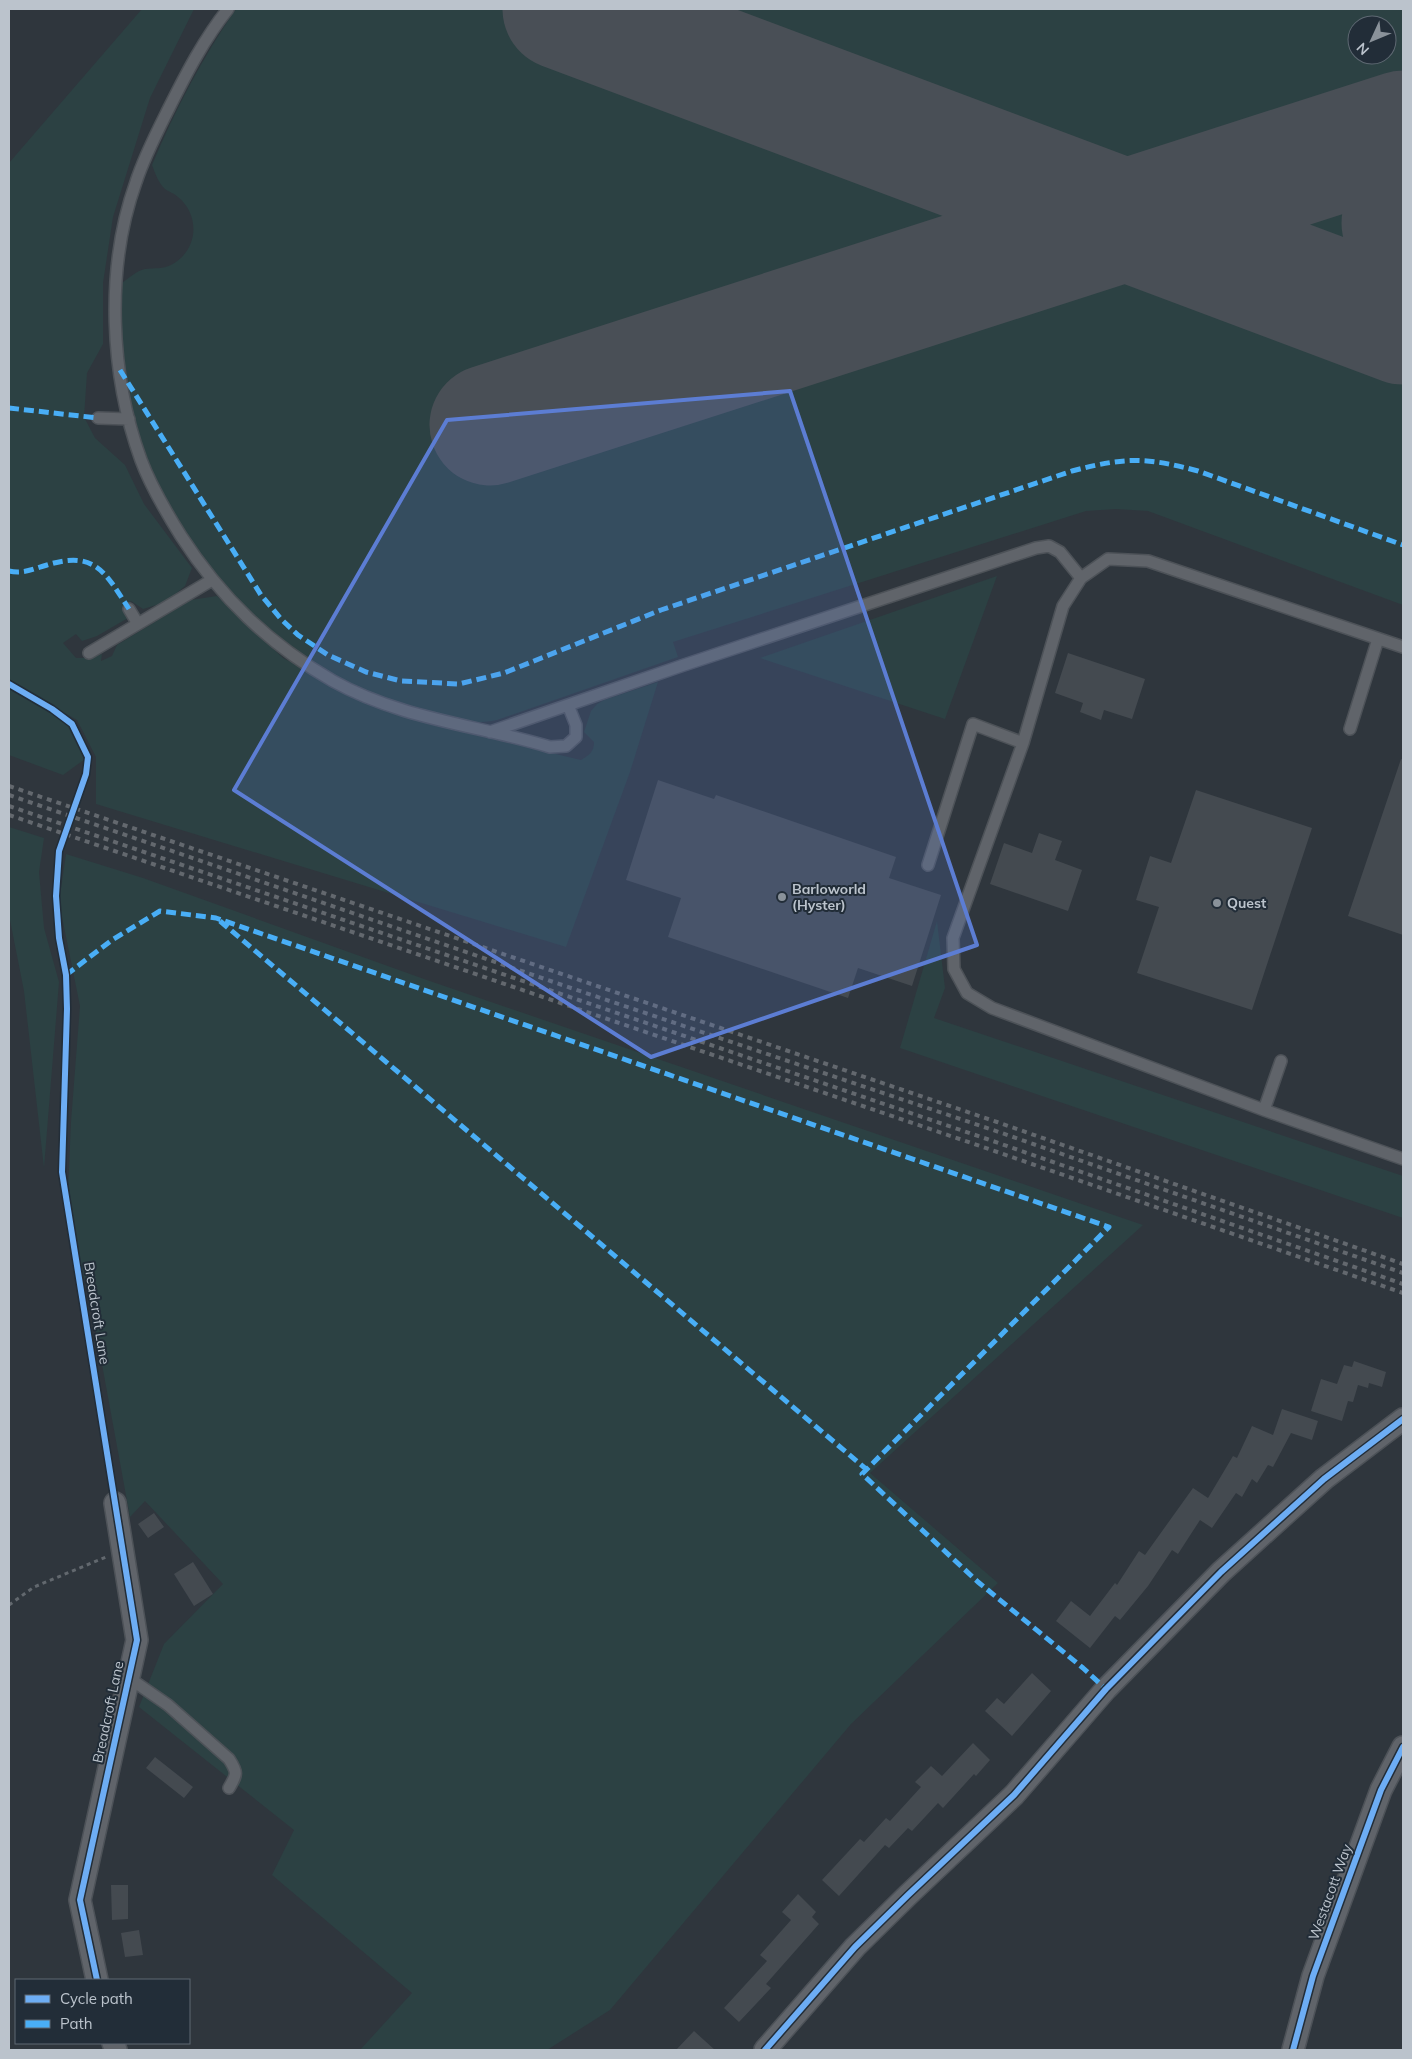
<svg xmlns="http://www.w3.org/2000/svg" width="1412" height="2059" font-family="Mulish,sans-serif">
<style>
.green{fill:#2c4143;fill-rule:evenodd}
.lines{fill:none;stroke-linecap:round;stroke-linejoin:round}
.runway{stroke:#494f56;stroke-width:121}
.building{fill:#444a50}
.lane-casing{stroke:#4d5258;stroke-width:14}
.street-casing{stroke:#4d5258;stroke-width:24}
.path{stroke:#62686e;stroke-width:3;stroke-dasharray:4 4;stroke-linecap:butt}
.lane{stroke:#60646a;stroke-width:11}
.street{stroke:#60646a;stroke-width:21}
.rail{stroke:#63686e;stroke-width:4;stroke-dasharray:5 5;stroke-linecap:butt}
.quiet{stroke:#49aef6;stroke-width:5;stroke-dasharray:10 5;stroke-linecap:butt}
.cycleway-casing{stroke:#222d38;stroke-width:9}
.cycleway{stroke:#6dadf4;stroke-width:6}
.marked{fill:#5c7dd3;fill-opacity:0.2;stroke:#5c7dd3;stroke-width:4;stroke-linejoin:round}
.poi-dot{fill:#8a929a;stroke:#222d38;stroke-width:2}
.labels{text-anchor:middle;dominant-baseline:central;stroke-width:4;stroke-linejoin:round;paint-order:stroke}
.poi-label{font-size:14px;font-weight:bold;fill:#bbc3cc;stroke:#222d38;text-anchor:start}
.street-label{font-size:14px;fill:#bbc3cc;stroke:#222d38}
</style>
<rect width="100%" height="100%" fill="#2f363d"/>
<!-- green -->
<path class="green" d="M142 9H194L150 98 113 217 103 283V344L87 373 84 417 95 438 125 465 144 504 192 568 185 586 166 602 143 609 131 601 123 608 128 618 97 636 82 641 76 634 63 643 76 658H90L102 654 101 661 112 656 117 645 191 600 217 596 283 658 369 704 428 724 581 760C589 755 594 752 594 742L584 732 591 711 597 704 604 700 658 682 630 772 566 947 96 804V757L77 720 9 681V163Z
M236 9H1403V605L1148 511 1116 509 1086 511 673 642 678 657 497 720C460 728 419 711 384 697 357 687 330 677 306 660 251 620 207 571 174 512 164 495 154 477 147 458 137 431 131 402 126 374 122 344 119 313 122 283 129 278 136 271 145 269 154 268 163 269 171 265 198 251 201 216 178 197 174 193 169 192 165 189 159 184 155 173 152 165 175 110 202 58 236 9ZM1357 25H1387V55H1357Z
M997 576 945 719 760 658Z
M9 687 49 709 69 726 85 759 63 775 9 755Z
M9 827 44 838 39 872 44 928 59 982 44 1168 24 991 9 915Z
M66 854 143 878 424 979 1143 1225 870 1473 998 1583 851 1724 610 2010 547 2050H360L412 1993 272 1875 294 1830 139 1707 164 1644 223 1584 145 1501 130 1517 90 1299 67 1215 71 1122 80 1006 59 902Z
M937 921 945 988 934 1018 1403 1176V1218L900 1048Z"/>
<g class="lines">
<!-- runway -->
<path class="runway" d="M563 9 1403 324
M1402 223H1403
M490 425 1403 131"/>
</g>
<!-- building -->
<path class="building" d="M1068 653 1145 679 1132 719 1104 710 1101 720 1080 712 1083 703 1055 693Z
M1401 759 1403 760V935L1348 916Z
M658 780 714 799 716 795 896 857 889 878 941 895 912 986 858 968 848 998 668 937 681 898 626 880Z
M1196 790 1312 828 1252 1010 1137 973 1159 907 1136 900 1150 856 1171 863Z
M1039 833 1062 841 1055 860 1082 870 1068 911 990 884 1004 843 1032 853Z
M1354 1361 1386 1372 1382 1387 1369 1383 1368 1388 1358 1385 1353 1402 1348 1401 1342 1421 1311 1411 1321 1379 1337 1384 1344 1365 1352 1367Z
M1282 1409 1318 1421 1312 1440 1291 1433 1273 1467 1268 1465 1257 1483 1252 1479 1242 1497 1236 1493 1212 1528 1200 1520 1178 1554 1172 1550 1148 1586 1120 1620 1115 1616 1090 1648 1056 1621 1071 1601 1090 1616 1115 1583 1117 1585 1139 1551 1145 1555 1193 1488 1208 1498 1233 1456 1237 1458 1252 1426 1273 1435Z
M154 1513 164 1527 148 1538 138 1524Z
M193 1562 213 1594 194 1606 174 1574Z
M1032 1673 1051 1691 1012 1736 985 1711 997 1698 1004 1704Z
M973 1743 990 1760 976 1776 974 1774 943 1808 938 1803 912 1831 908 1828 889 1848 885 1845 839 1896 822 1880 860 1839 864 1842 886 1818 890 1821 921 1787 915 1782 931 1766 942 1776Z
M155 1757 193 1787 184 1798 146 1768Z
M111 1885H128V1919L112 1920Z
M798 1894 816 1912 812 1917 819 1924 766 1984 771 1988 739 2022 724 2008 767 1961 760 1955 791 1920 782 1912Z
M139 1930 143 1955 125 1957 121 1933Z
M694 2031 715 2050H676Z"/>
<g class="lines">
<defs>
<path id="lane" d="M228 9C204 39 186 74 169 108 157 132 144 157 136 182 105 268 110 375 141 460 151 487 166 512 181 536 221 598 269 644 333 681 401 719 477 725 550 747L566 746 576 737V725L568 705
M98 418 129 419
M129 609 138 624
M1403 647 1148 561 1108 559 1081 578 1063 606 1023 743 953 938 954 969 967 993 992 1008 1264 1110 1403 1159
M89 653 212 580
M1350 729 1378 639
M490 732 681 666 1036 548 1049 546 1060 552 1081 578
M928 865 973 724 1023 743
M1264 1110 1281 1061
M129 1678 168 1705 229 1759C238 1773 237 1774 229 1788"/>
<path id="street" d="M97 1980 80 1900 137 1640 115 1503
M113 2043 116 2050
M765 2050 855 1947 908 1895 1014 1795 1106 1689 1221 1572 1324 1479 1403 1419
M1293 2050 1313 1976 1381 1790 1403 1747"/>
</defs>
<!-- lane casing -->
<use href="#lane" class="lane-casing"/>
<!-- street casing -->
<use href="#street" class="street-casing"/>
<!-- path -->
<path class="path" d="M9 1605 34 1587 106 1557"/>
<!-- lane -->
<use href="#lane" class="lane"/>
<!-- street -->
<use href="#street" class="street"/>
<!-- rail -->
<path class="rail" d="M9 786 997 1122 1403 1264
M9 795 571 988 993 1130 1403 1273
M9 806 987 1139 1403 1284
M9 815 983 1147 1403 1293"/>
<!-- quiet -->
<path class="quiet" d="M120 370 261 595 281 619 298 635 328 655 366 672 401 681 459 684 504 673 661 610 1072 471C1125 457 1146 457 1198 471L1403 545
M9 408 98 418
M9 571C23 574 33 569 47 565 95 550 105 572 129 609
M220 921 866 1469
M66 975 112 940 160 911 216 918 1109 1227 862 1474 978 1582 1083 1668 1106 1689"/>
<defs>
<path id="cycleway" d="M9 684 52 709 72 724 88 757 86 774 59 851 56 896 59 938 66 975 67 1009 62 1172 137 1640 80 1900 97 1980
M765 2050 855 1947 908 1895 1014 1795 1106 1689 1221 1572 1324 1479 1403 1419
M1293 2050 1313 1976 1381 1790 1403 1747"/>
</defs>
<!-- cycleway casing -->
<use href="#cycleway" class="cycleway-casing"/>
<!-- cycleway -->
<use href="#cycleway" class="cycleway"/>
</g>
<!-- marked area -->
<path class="marked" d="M790 391 977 945 651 1057 234 790 447 420Z"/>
<!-- markers -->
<g class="poi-dot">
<circle cx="782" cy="897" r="5"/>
<circle cx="1217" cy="903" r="5"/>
</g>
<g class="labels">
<!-- poi labels -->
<g class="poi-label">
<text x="792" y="889">Barloworld<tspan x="792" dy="16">(Hyster)</tspan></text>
<text x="1227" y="903">Quest</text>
</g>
<!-- street labels -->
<g class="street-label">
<text transform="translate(97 1313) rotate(81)">Breadcroft Lane</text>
<text transform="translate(108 1712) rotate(-78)">Breadcroft Lane</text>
<text transform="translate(1330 1892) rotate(-70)">Westacott Way</text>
</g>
</g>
<!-- border -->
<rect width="1412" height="2059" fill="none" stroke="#bbc3cc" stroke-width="20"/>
<!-- legend -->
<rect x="15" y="1979" width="175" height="65" fill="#222d38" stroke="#5f6973"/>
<rect x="25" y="1995" width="25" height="8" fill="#6dadf4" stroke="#5f6973"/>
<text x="60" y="2004" font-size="15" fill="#bbc3cc">Cycle path</text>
<rect x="25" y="2020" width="25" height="8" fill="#49aef6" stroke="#5f6973"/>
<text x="60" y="2029" font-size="15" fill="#bbc3cc">Path</text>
<!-- north arrow -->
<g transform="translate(1372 40) rotate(226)"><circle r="24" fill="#222d38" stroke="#5f6973"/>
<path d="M0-4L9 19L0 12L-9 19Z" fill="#8a929a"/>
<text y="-8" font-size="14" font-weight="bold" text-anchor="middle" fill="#bbc3cc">N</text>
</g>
</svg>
